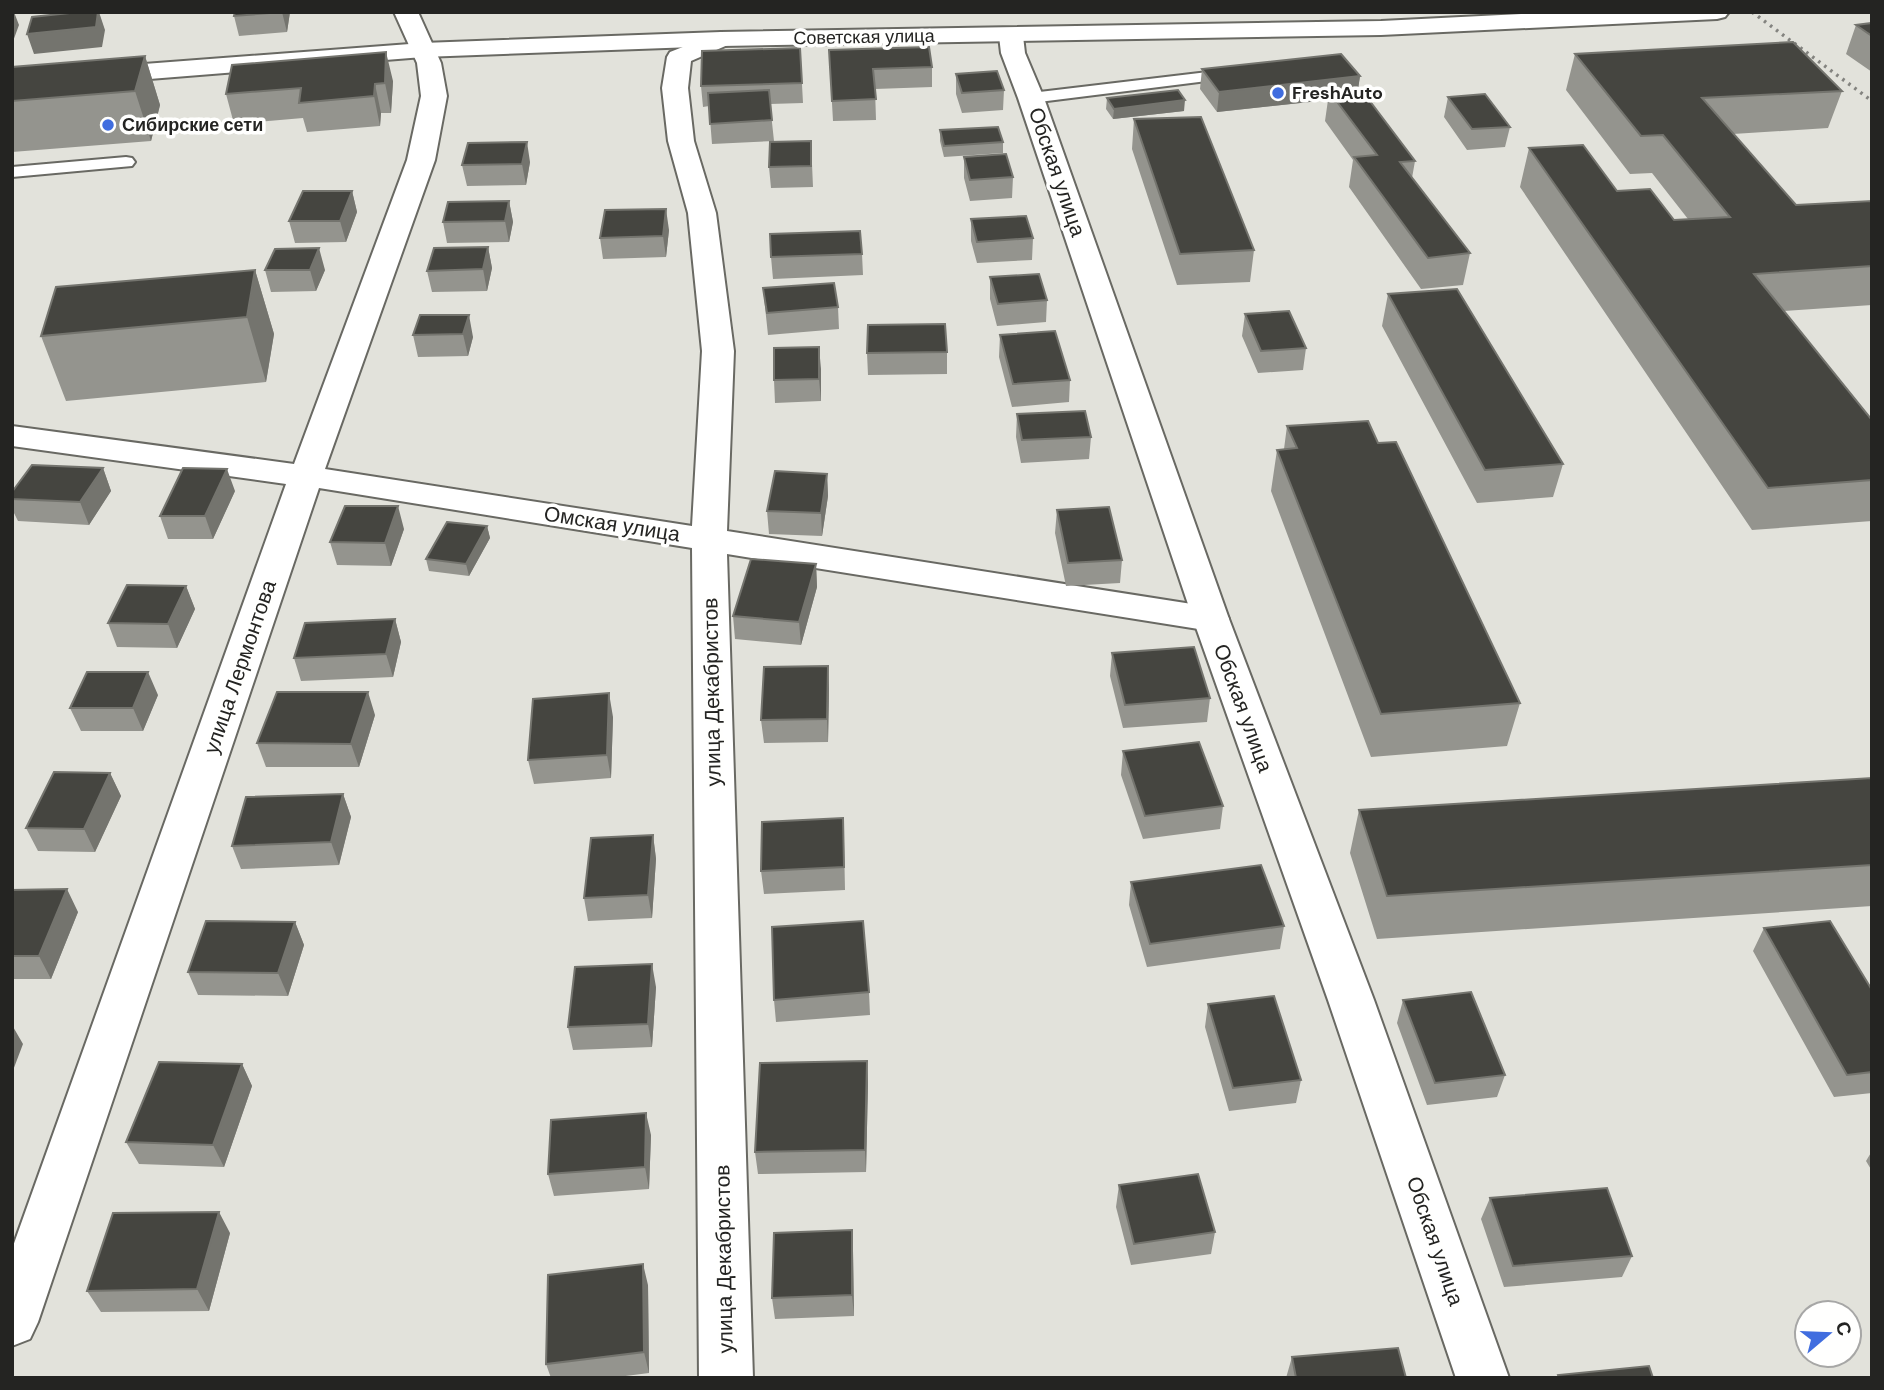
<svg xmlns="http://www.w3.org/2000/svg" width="1884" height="1390" font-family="'DM Sans',sans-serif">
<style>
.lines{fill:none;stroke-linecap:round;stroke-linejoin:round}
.service-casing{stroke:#696963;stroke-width:4}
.minor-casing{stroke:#696963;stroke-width:4}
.tertiary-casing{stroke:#696963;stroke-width:4}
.secondary-casing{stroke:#696963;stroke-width:4}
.service{fill:#fff;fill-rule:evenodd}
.minor{fill:#fff;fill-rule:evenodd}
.tertiary{fill:#fff;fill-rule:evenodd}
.secondary{fill:#fff;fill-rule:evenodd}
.rail{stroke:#83837f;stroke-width:3.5;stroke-dasharray:2.5 5;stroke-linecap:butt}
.wall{fill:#94948e}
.shaded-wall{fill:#74746e}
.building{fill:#454540;stroke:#74746e;stroke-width:2}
.poi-dot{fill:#406ddf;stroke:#fffffe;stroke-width:2.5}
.labels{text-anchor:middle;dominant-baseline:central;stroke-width:7;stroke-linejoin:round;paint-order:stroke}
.far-street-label{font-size:18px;fill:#242422;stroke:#fffffe}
.far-poi-label{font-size:18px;font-weight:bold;fill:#242422;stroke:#fffffe;text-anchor:start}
.street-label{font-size:21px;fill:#242422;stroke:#fffffe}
</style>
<rect width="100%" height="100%" fill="#e2e2db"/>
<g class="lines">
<defs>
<path id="service" d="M1233 69 1239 71 1241 74 1239 77 1031 103 1023 98 1031 93Z
M126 157 132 158 135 162 132 166 12 177V167Z"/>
<path id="minor" d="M394 12H418L441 63 447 96 435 160 325 469 692 526 702 351 688 213 668 141 662 88 667 57 670 52 721 32 730 34 733 39 730 44 691 61 688 88 694 141 716 213 734 351 727 531 1211 607 1224 610 1229 619 1224 628 1211 631 727 554 753 1378H699L692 548 319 488 38 1322 30 1339 12 1346V1249L286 484 12 446V426L294 464 407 160 421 96 417 63Z"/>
<path id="tertiary" d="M1011 29 1020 31 1023 36 1025 53 1044 98 1229 619 1374 1000 1509 1378H1456L1328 1000 1193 619 1018 98 1001 53 999 36 1002 31Z"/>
<path id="secondary" d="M1560 12H1729L1725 17 1717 19 1381 35 721 46 423 57 12 90V74L423 43 721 32 1381 21Z"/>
</defs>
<!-- service casing -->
<use href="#service" class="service-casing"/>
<!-- minor casing -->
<use href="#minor" class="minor-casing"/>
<!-- tertiary casing -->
<use href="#tertiary" class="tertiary-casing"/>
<!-- secondary casing -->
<use href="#secondary" class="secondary-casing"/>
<!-- service -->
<use href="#service" class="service"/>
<!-- minor -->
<use href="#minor" class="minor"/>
<!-- tertiary -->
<use href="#tertiary" class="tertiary"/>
<!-- secondary -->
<use href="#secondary" class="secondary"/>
<!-- rail -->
<path class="rail" d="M1752 12 1872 101"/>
</g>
<!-- wall -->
<path class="wall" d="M235 12H290L287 32 239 36 234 16Z
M1245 12H1335L1246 14Z
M1872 23V72L1846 54 1856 25Z
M800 48 803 103 770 104 774 141 712 144 709 106 703 107 701 86Z
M829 50 932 67V87L875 89 876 120 833 121Z
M1575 54 1842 91 1828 128 1733 134 1796 205 1872 201V305L1784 311 1872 420V521L1752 530 1520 187 1529 148 1617 191 1674 220 1688 219 1652 173 1630 174 1566 90Z
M145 56 160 105 151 141 12 152V67Z
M1202 69 1360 76 1358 88 1415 161 1412 178 1470 253 1463 285 1421 289 1349 187 1353 160 1325 121 1328 100 1217 112 1200 89Z
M956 74 1004 90 1003 110 962 113 956 94Z
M393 81 391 113H381L380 126 307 132 303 118 234 124 226 94Z
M1448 97 1510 127 1505 147 1467 150 1444 117Z
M1107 98 1184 111 1113 119 1106 109Z
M1134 119 1254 250 1250 282 1177 285 1132 149Z
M940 130 1003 142V153L944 157 940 141Z
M811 141 813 187 771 188 769 167Z
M964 157 1013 177 1012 198 970 201 964 178Z
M530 162 526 185 467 186 462 165Z
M352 191 357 212 346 242 295 243 289 221Z
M509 201 513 222 509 242 447 243 443 222Z
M971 219 1033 238 1032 260 977 263 971 241Z
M669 230 666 257 603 259 600 238Z
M488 247 492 268 487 291 432 292 427 271Z
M862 254 863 275 773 279 771 257Z
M255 270 274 334 266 382 66 401 41 336Z
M265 270H325L316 291 271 292Z
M990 277 1047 300 1046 322 997 326 990 299Z
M763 288 838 307 839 329 768 335Z
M1388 294 1563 464 1553 497 1477 503 1382 326Z
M1245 314 1306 348 1303 370 1258 373 1242 336Z
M420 315 473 337 468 356 418 357 413 335Z
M1000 335 1070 380 1069 402 1012 407 999 357Z
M947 352V374L868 375 867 353Z
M821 369V401L775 403 774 380Z
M1017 414 1091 437 1089 459 1021 463 1016 437Z
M1287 426 1378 443 1520 703 1507 746 1371 757 1271 491 1277 450 1284 449Z
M103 468 111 491 89 525 18 521 12 509V492Z
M827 474 828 496 822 536 769 534 767 511Z
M235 491 213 539H168L160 516Z
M1057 510 1122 560 1120 583 1066 586 1055 533Z
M487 526 490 538 469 576 429 571 426 559Z
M404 529 391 566 337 565 330 542Z
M816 564 817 587 801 645 735 639 733 616Z
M186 586 195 609 177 648 117 647 108 623Z
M395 619 401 642 393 677 301 681 294 658Z
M1112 653 1210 698 1207 722 1123 728 1110 676Z
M828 666 829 689 828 742 764 743 761 720Z
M158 695 143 731H81L70 708Z
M375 715 359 767H266L257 743Z
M613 717 611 778 534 784 528 760Z
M1123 751 1223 806 1220 829 1143 839 1121 775Z
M110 773 121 796 95 852 38 851 26 828Z
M1872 778V906L1377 939 1350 853 1359 810Z
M343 794 351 817 339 865 241 869 232 846Z
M653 835 656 859 652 918 588 921 584 898Z
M844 842 845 890 764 894 761 871Z
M1131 882 1284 926 1280 949 1147 967 1129 905Z
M12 890 78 912 51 979H12Z
M295 922 304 945 288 996 198 995 188 972Z
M1764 928 1872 990V1093L1834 1097 1753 951Z
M656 987 652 1047 573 1050 568 1027Z
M869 992 870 1015 776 1022 774 1000Z
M1403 1000 1505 1075 1497 1097 1427 1105 1397 1023Z
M1208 1004 1301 1080 1296 1103 1229 1111 1205 1027Z
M867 1061 868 1083 866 1172 758 1174 755 1152Z
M242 1064 252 1086 224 1167 139 1164 126 1142Z
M651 1135 649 1189 554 1196 548 1174Z
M1872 1151V1171L1866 1161Z
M1119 1185 1215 1232 1211 1254 1131 1265 1116 1207Z
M1490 1198 1632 1256 1622 1277 1504 1287 1481 1219Z
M230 1233 209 1311 101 1312 87 1291Z
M853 1251 854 1316 775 1319 772 1298Z
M648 1285 649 1373 610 1378H551L546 1364Z
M1292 1357 1406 1378H1286Z"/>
<!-- shaded-wall -->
<path class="shaded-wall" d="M12 12H14L19 25 12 44Z
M99 12 105 30 102 47 34 54 27 34Z
M282 12H290L287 32Z
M386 52 393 81 391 113 385 83Z
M145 56 160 105 151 141 135 91Z
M1360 76 1357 97 1329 91 1328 100 1217 112 1219 92Z
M375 84 381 113 380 126 374 96Z
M1185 100 1184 111 1113 119 1114 109Z
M527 142 530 162 526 185 522 164Z
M352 191 357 212 346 242 340 221Z
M509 201 513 222 509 242 505 221Z
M666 209 669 230 666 257 663 236Z
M488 247 492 268 487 291 483 269Z
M319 248 325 270 316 291 310 270Z
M255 270 274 334 266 382 247 317Z
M469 315 473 337 468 356 463 334Z
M819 347 821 369V401L819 379Z
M103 468 111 491 89 525 80 502Z
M227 469 235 491 213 539 205 516Z
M827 474 828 496 822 536 821 513Z
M398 506 404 529 391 566 385 543Z
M487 526 490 538 469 576 466 564Z
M816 564 817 587 801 645 799 622Z
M186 586 195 609 177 648 168 624Z
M395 619 401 642 393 677 386 654Z
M828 666 829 689 828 742 827 719Z
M148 672 158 695 143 731 133 708Z
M368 692 375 715 359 767 351 744Z
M609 693 613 717 611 778 607 755Z
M110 773 121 796 95 852 84 829Z
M343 794 351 817 339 865 331 842Z
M653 835 656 859 652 918 648 895Z
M67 889 78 912 51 979 39 956Z
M295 922 304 945 288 996 278 973Z
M652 964 656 987 652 1047 648 1024Z
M12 1025 23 1044 12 1073Z
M867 1061 868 1083 866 1172 865 1150Z
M242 1064 252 1086 224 1167 213 1145Z
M646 1113 651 1135 649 1189 645 1167Z
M219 1212 230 1233 209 1311 197 1289Z
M852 1230 853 1251 854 1316 852 1295Z
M643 1264 648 1285 649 1373 644 1352Z"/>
<!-- building -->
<path class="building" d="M79 12H98L96 27 27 34 32 17Z
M235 12H282L234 16Z
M1872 23V36L1856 25Z
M1793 42 1842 91 1702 98 1796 205 1872 201V266L1754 274 1872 420V480L1768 488 1529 148 1583 145 1617 191 1650 189 1674 220 1730 217 1663 135 1641 136 1575 54Z
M929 47 932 67 873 69 876 99 832 101 829 50Z
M800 48 802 83 701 86 702 51Z
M386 52 385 83 375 84 374 96 299 103 301 88 226 94 232 65Z
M1341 54 1360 76 1219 92 1202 69Z
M145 56 135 91 12 101V67Z
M997 71 1004 90 962 93 956 74Z
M1360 88 1415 161 1400 162 1470 253 1428 258 1354 157 1377 155 1329 91Z
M769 90 772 120 710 124 708 93Z
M1178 90 1185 100 1114 109 1107 98Z
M1485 94 1510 127 1472 129 1448 97Z
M1201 117 1254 250 1180 254 1134 119Z
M998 127 1003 142 944 146 940 130Z
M811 141V166L769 167 770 142Z
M527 142 522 164 462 165 468 143Z
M1006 154 1013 177 970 180 964 157Z
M303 191H352L340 221H289Z
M509 201 505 221 443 222 448 202Z
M666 209 663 236 600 238 605 210Z
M1026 216 1033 238 977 242 971 219Z
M860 231 862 254 771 257 770 234Z
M488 247 483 269 427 271 434 248Z
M319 248 310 270H265L275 249Z
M255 270 247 317 41 336 56 287Z
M1039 274 1047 300 998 304 990 277Z
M834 283 838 307 767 313 763 288Z
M1457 289 1563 464 1485 470 1388 294Z
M1289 311 1306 348 1261 351 1245 314Z
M420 315H469L463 334 413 335Z
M945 324 947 352 867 353 868 325Z
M1055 331 1070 380 1013 384 1000 335Z
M819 347V379L774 380V348Z
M1085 411 1091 437 1022 440 1017 414Z
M1368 421 1378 443 1396 442 1520 703 1381 714 1277 450 1297 448 1287 426Z
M32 465 103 468 80 502 12 499V492Z
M183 468 227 469 205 516H160Z
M775 471 827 474 821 513 767 511Z
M345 506H398L385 543 330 542Z
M1109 507 1122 560 1068 563 1057 510Z
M447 522 487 526 466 564 426 559Z
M751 559 816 564 799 622 733 616Z
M127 585 186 586 168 624 108 623Z
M395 619 386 654 294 658 305 623Z
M1194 647 1210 698 1125 705 1112 653Z
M828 666 827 719 761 720 764 667Z
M87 672H148L133 708H70Z
M277 692H368L351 744 257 743Z
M609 693 607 755 528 760 533 699Z
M1199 742 1223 806 1145 816 1123 751Z
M54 772 110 773 84 829 26 828Z
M1872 778V865L1387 896 1359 810Z
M343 794 331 842 232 846 246 797Z
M843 818 844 867 761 871 762 822Z
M653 835 648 895 584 898 591 838Z
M1261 865 1284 926 1150 944 1131 882Z
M67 889 39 956H12V890Z
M206 921 295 922 278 973 188 972Z
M863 921 869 992 774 1000 772 927Z
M1830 921 1872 990V1072L1847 1075 1764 928Z
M652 964 648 1024 568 1027 575 967Z
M1471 992 1505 1075 1435 1083 1403 1000Z
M1274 996 1301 1080 1233 1088 1208 1004Z
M867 1061 865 1150 755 1152 760 1063Z
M159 1062 242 1064 213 1145 126 1142Z
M646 1113 645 1167 548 1174 551 1120Z
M1198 1174 1215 1232 1134 1244 1119 1185Z
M1607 1188 1632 1256 1513 1266 1490 1198Z
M219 1212 197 1289 87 1291 113 1213Z
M852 1230V1295L772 1298 774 1233Z
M643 1264 644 1352 546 1364 548 1275Z
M1398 1348 1406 1378H1296L1292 1357Z
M1649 1366 1653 1378H1559L1558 1375Z"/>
<!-- markers -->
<g class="poi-dot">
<circle cx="1278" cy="93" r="7"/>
<circle cx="108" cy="125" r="7"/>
</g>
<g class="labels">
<!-- far-street labels -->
<g class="far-street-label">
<text transform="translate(864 37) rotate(-1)">Советская улица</text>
</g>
<!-- far-poi labels -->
<g class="far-poi-label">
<text x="1292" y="93">FreshAuto</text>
<text x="122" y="125">Сибирские сети</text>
</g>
<!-- street labels -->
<g class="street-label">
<text transform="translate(1057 172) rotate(71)">Обская улица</text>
<text transform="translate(612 524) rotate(9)">Омская улица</text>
<text transform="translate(240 667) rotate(-71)">улица Лермонтова</text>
<text transform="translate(712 692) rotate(-91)">улица Декабристов</text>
<text transform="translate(1243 708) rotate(70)">Обская улица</text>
<text transform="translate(1435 1241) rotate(71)">Обская улица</text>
<text transform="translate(724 1259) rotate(-91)">улица Декабристов</text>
</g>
</g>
<!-- border -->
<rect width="1884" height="1390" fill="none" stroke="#242422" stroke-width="28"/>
<!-- north arrow -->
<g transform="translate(1828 1334) rotate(71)"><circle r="33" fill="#fffffe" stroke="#a7a7a6" stroke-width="2"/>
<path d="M0-5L12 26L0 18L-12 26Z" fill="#406ddf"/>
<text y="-10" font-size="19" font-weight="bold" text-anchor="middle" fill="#242422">С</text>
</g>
</svg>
